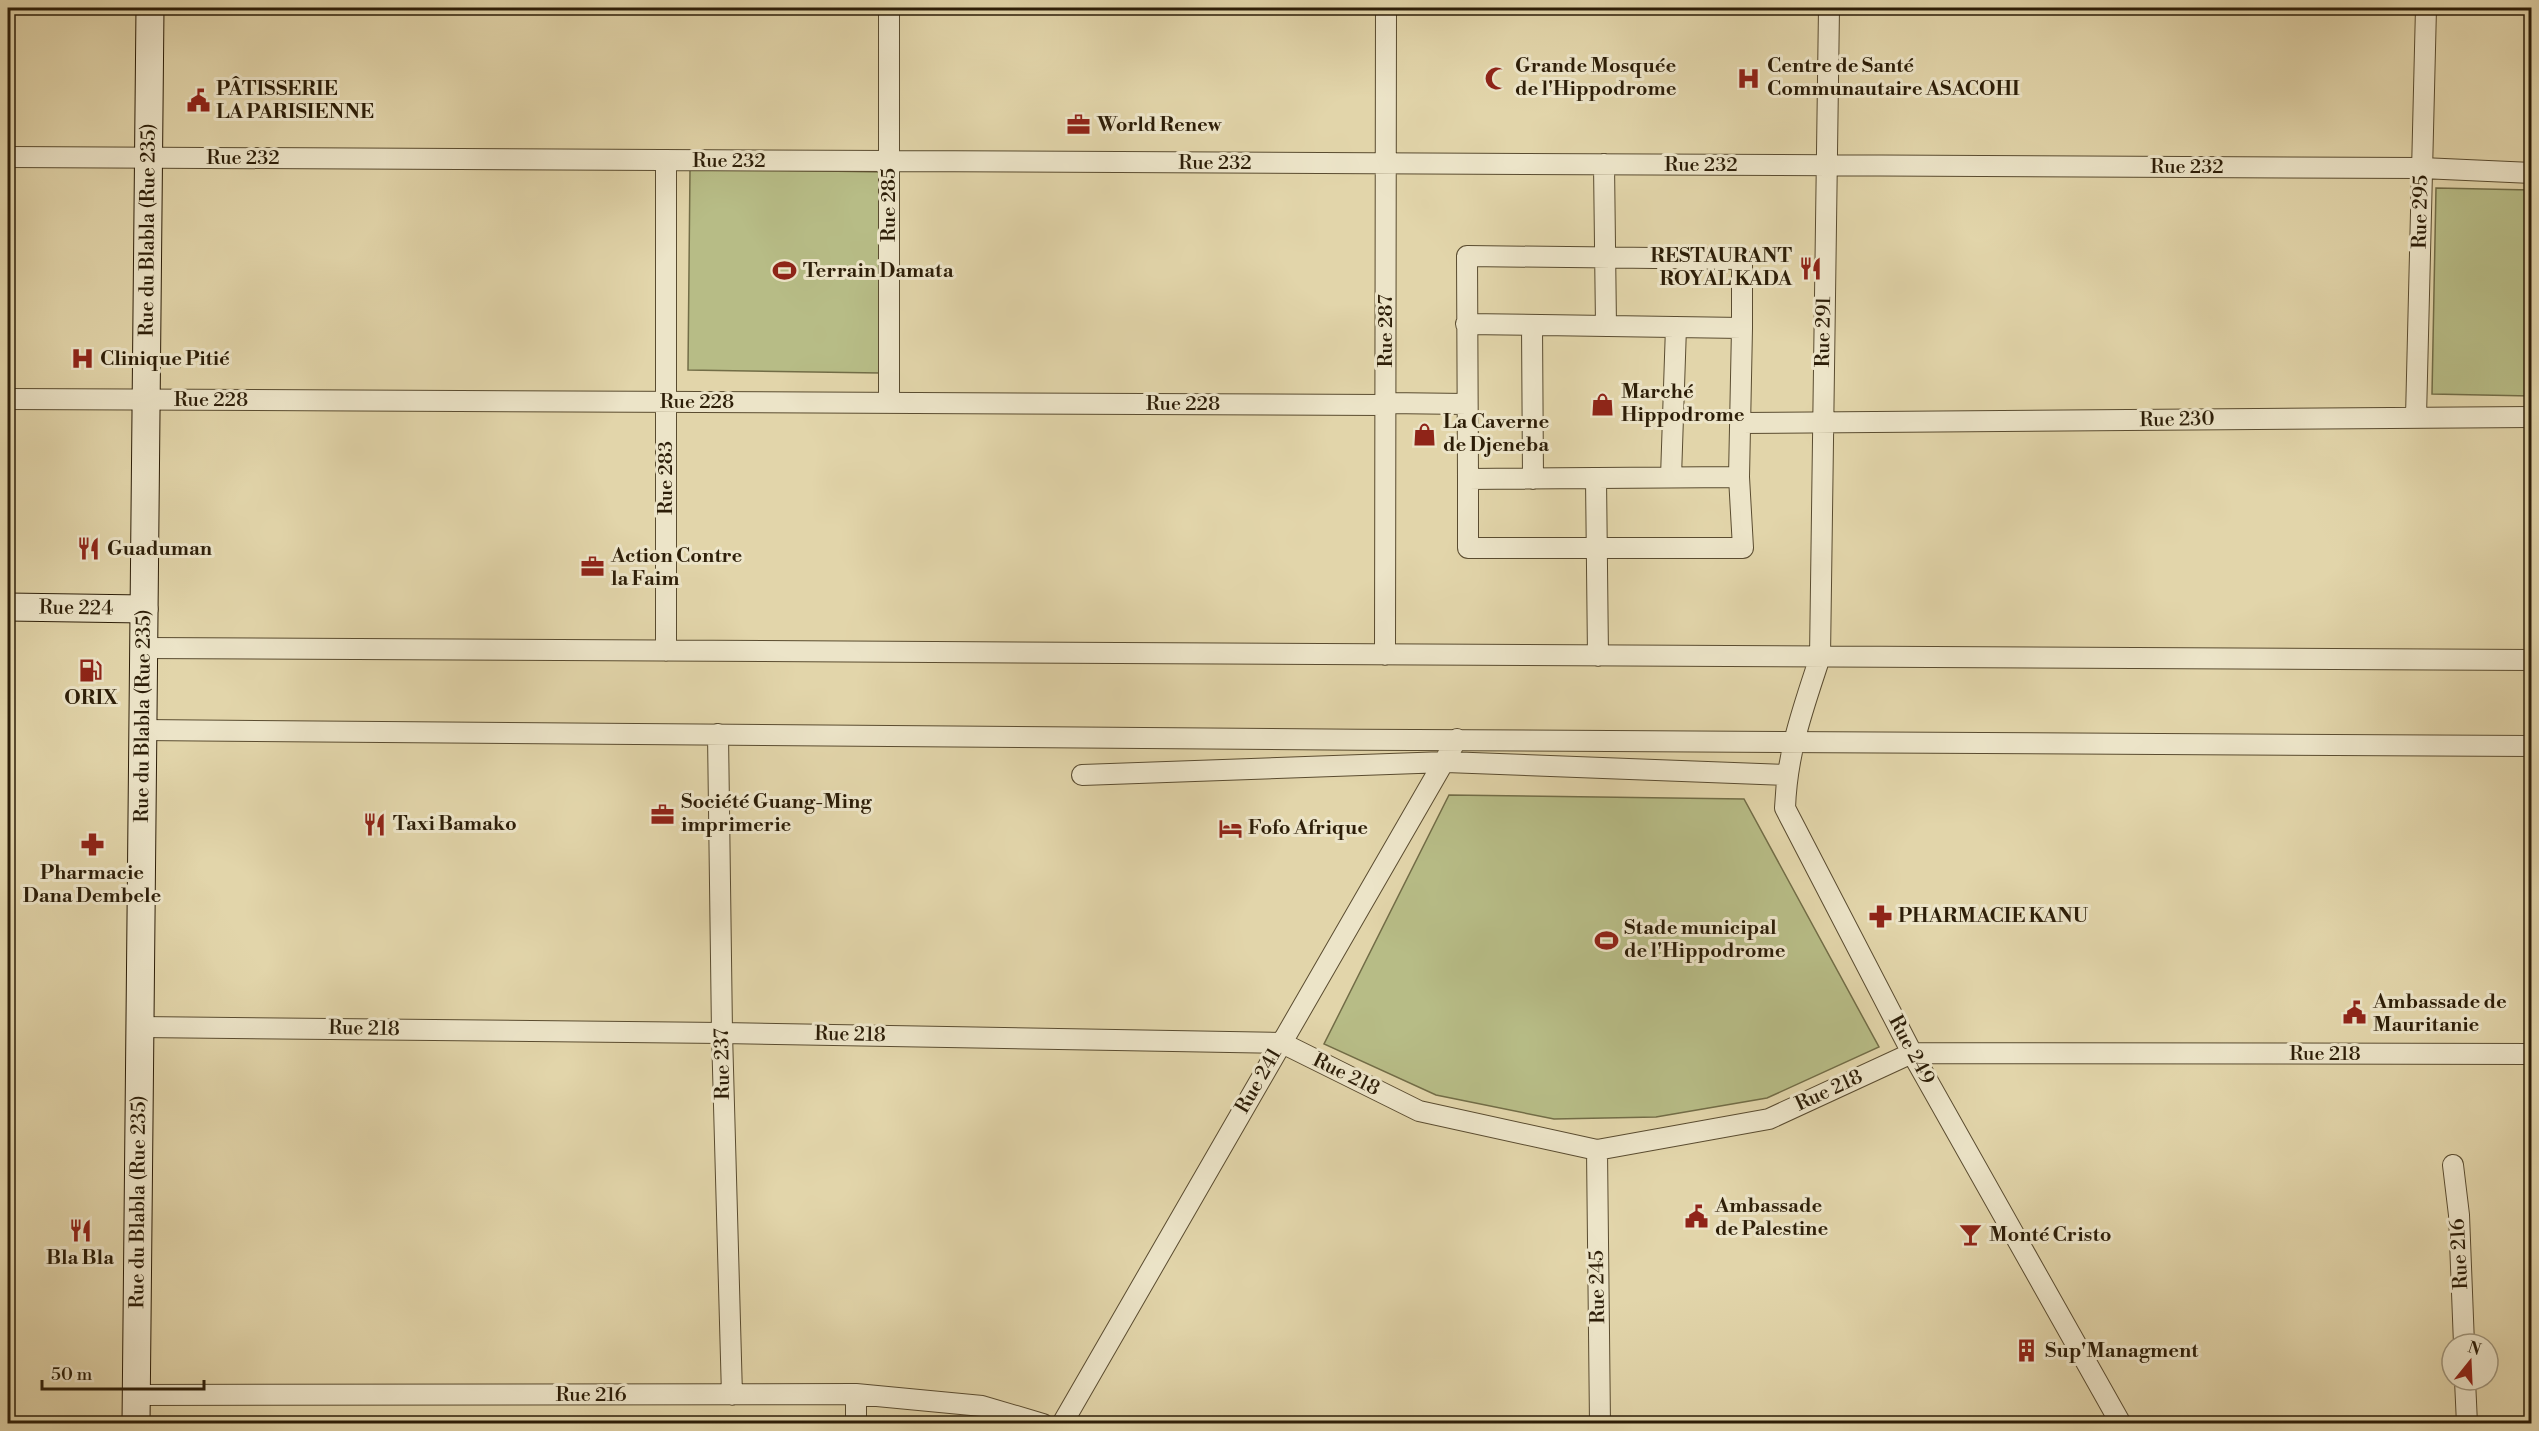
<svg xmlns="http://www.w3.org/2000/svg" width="2539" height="1431" font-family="'Libre Bodoni',serif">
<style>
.green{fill:#b7bc86;stroke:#726d47;stroke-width:1.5}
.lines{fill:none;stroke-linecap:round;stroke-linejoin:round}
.street-casing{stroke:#5a4c30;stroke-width:22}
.secondary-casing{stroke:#2d1e08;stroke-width:29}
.street{stroke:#ece4c8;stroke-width:20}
.secondary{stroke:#ece4c8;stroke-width:27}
.labels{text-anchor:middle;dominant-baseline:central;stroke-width:6;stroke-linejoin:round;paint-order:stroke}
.poi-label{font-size:20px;font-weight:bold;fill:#2d1e08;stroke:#ece4c8;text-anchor:start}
.street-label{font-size:20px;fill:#2d1e08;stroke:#ece4c8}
</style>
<rect width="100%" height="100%" fill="#e2d5aa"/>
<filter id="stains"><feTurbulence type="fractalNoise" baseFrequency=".00333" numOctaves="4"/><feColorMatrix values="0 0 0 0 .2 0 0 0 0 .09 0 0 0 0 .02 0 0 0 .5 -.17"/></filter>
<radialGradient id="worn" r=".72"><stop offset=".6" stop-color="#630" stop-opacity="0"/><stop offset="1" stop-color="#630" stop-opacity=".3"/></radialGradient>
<!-- green -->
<path class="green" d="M690 169 883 172 880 373 688 370Z
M2436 188 2531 190V396L2432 394Z
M1449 795 1744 799 1879 1047 1767 1098 1656 1117 1554 1119 1436 1095 1324 1044Z"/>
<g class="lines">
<defs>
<path id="street" d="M1829 8 1820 657C1803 709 1787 752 1785 808L1912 1053 2121 1424
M8 157 2422 168 2532 173
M1604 164 1606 326
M1466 324 1742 328 1739 477 1468 479 1467 256 1742 259V328
M1532 325 1533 479
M8 399 1386 405
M889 403V8
M1386 403 1467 404
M2416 417 2426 8
M1740 423 2532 417
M1671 477 1676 327
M1596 478 1598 656
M1468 479V548H1743L1739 477
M143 648 2532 660
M666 651V160
M1385 655 1386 8
M142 730C939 735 1735 745 2532 746
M718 734 722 1033 732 1395
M1082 775 1446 762 1786 775
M139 1027 722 1033 1282 1043 1419 1111 1597 1150 1769 1119 1912 1053 2532 1054
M1597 1150 1600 1424
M2453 1165 2459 1215 2464 1344
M2465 1380 2467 1424
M136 1395 856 1394 982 1406 1043 1424
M856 1424V1394
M1062 1424 1457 739"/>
<g id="secondary">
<path id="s1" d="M8 607 144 609"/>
<path id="s2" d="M136 1424 150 8"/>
</g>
</defs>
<!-- street casing -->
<use href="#street" class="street-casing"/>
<!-- secondary casing -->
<use href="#secondary" class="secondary-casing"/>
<!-- street -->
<use href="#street" class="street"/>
<!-- secondary -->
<use href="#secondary" class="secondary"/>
</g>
<!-- icons -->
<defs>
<symbol id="mosque-bare" viewBox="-9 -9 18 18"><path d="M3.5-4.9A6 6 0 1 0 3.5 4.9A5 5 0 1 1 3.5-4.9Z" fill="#8f2418" stroke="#ece4c8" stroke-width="2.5" paint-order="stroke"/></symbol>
<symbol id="hospital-bare" viewBox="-9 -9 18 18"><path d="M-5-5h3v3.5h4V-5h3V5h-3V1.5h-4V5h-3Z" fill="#8f2418" stroke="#ece4c8" stroke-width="2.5" paint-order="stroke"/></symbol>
<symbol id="civic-bare" viewBox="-9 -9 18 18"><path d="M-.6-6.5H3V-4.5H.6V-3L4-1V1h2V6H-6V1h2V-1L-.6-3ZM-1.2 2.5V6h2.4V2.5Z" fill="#8f2418" stroke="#ece4c8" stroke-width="2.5" paint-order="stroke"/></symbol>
<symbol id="office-bare" viewBox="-9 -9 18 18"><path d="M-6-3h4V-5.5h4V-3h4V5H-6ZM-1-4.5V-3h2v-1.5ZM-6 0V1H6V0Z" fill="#8f2418" stroke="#ece4c8" stroke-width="2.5" paint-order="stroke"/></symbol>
<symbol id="restaurant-bare" viewBox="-9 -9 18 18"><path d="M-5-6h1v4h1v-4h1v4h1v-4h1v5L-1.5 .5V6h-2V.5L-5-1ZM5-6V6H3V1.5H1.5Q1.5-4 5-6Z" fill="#8f2418" stroke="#ece4c8" stroke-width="2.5" paint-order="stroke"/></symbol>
<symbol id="stadium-bare" viewBox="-9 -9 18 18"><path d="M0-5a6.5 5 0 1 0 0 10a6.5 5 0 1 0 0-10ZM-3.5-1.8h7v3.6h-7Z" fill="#8f2418" stroke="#ece4c8" stroke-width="2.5" paint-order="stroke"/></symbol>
<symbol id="shop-bare" viewBox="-9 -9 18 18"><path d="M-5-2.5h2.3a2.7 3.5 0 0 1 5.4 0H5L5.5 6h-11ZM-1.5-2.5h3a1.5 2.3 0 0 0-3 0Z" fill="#8f2418" stroke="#ece4c8" stroke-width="2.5" paint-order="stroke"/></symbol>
<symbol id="fuel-bare" viewBox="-9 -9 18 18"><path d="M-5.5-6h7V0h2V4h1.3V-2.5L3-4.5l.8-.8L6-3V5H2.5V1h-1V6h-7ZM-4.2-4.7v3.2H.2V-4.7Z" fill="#8f2418" stroke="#ece4c8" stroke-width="2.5" paint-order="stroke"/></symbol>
<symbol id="hotel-bare" viewBox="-9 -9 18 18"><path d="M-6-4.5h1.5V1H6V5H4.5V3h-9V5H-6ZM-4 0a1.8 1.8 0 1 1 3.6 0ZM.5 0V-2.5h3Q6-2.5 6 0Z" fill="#8f2418" stroke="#ece4c8" stroke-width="2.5" paint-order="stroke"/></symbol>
<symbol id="pharmacy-bare" viewBox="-9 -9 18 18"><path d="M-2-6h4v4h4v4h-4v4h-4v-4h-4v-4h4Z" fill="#8f2418" stroke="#ece4c8" stroke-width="2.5" paint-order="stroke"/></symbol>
<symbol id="bar-bare" viewBox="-9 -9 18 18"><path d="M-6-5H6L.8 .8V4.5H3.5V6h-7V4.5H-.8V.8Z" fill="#8f2418" stroke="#ece4c8" stroke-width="2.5" paint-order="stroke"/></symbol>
<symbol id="building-bare" viewBox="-9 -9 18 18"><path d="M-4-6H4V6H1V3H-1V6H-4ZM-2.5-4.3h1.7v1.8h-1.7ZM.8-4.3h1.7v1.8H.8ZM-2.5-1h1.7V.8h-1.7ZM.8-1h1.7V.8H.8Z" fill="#8f2418" stroke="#ece4c8" stroke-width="2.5" paint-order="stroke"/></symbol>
</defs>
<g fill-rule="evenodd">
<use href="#mosque-bare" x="1480" y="62" width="33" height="33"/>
<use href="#hospital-bare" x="1732" y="62" width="33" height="33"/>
<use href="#civic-bare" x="182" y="84" width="33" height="33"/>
<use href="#office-bare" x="1062" y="108" width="33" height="33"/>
<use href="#restaurant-bare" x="1794" y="252" width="33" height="33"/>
<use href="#stadium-bare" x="768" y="254" width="33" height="33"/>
<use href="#hospital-bare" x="66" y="342" width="33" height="33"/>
<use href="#shop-bare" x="1586" y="388" width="33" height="33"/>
<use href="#shop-bare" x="1408" y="418" width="33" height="33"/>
<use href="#restaurant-bare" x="72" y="532" width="33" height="33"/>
<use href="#office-bare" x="576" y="550" width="33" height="33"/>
<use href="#fuel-bare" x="74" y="654" width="33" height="33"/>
<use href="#office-bare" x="646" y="798" width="33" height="33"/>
<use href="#restaurant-bare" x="358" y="808" width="33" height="33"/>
<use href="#hotel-bare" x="1214" y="812" width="33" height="33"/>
<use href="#pharmacy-bare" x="76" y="828" width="33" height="33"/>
<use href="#pharmacy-bare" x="1864" y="900" width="33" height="33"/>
<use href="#stadium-bare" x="1590" y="924" width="33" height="33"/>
<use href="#civic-bare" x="2338" y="996" width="33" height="33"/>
<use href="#civic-bare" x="1680" y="1200" width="33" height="33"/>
<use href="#restaurant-bare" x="64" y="1214" width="33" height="33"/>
<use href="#bar-bare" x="1954" y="1218" width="33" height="33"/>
<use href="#building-bare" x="2010" y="1334" width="33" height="33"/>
</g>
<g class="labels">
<!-- poi labels -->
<g class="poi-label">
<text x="1515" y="66">Grande Mosquée<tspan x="1515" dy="23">de l'Hippodrome</tspan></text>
<text x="1767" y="66">Centre de Santé<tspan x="1767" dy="23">Communautaire ASACOHI</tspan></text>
<text x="216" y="89">PÂTISSERIE<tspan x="216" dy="23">LA PARISIENNE</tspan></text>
<text x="1097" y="125">World Renew</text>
<text x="1792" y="256" text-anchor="end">RESTAURANT<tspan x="1792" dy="23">ROYAL KADA</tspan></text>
<text x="803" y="271">Terrain Damata</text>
<text x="100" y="359">Clinique Pitié</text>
<text x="1621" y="392">Marché<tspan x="1621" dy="23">Hippodrome</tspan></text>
<text x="1443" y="422">La Caverne<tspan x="1443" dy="23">de Djeneba</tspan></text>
<text x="107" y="549">Guaduman</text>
<text x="611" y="556">Action Contre<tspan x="611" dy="23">la Faim</tspan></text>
<text x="91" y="698" text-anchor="middle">ORIX</text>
<text x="681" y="802">Société Guang-Ming<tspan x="681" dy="23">imprimerie</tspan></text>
<text x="393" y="824">Taxi Bamako</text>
<text x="1248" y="828">Fofo Afrique</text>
<text x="92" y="873" text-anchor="middle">Pharmacie<tspan x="92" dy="23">Dana Dembele</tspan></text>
<text x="1898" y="916">PHARMACIE KANU</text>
<text x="1624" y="928">Stade municipal<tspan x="1624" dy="23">de l'Hippodrome</tspan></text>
<text x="2373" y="1002">Ambassade de<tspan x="2373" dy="23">Mauritanie</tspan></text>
<text x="1715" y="1206">Ambassade<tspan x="1715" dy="23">de Palestine</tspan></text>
<text x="1989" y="1235">Monté Cristo</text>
<text x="80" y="1258" text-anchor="middle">Bla Bla</text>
<text x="2045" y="1351">Sup'Managment</text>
</g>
<!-- street labels -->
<g class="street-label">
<text x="243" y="158">Rue 232</text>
<text x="729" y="161">Rue 232</text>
<text x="1215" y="163">Rue 232</text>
<text x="1701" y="165">Rue 232</text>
<text x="2187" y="167">Rue 232</text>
<text transform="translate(889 205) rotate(-90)">Rue 285</text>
<text transform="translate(2421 212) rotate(-89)">Rue 295</text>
<text stroke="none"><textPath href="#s2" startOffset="1194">Rue du Blabla (Rue 235)</textPath></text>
<text transform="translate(1386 331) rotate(-90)">Rue 287</text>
<text transform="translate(1824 332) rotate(-89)">Rue 291</text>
<text x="211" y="400">Rue 228</text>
<text x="697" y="402">Rue 228</text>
<text x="1183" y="404">Rue 228</text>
<text transform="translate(2177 420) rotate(-1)">Rue 230</text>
<text transform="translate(666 478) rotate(-90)">Rue 283</text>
<text stroke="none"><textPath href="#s1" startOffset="68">Rue 224</textPath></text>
<text stroke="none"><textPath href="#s2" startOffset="708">Rue du Blabla (Rue 235)</textPath></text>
<text transform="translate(364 1029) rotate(1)">Rue 218</text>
<text transform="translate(850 1035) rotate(1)">Rue 218</text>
<text transform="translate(1911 1050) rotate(62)">Rue 249</text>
<text x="2325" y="1054">Rue 218</text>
<text transform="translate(723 1064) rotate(-91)">Rue 237</text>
<text transform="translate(1346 1075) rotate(26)">Rue 218</text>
<text transform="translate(1259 1081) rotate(-60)">Rue 241</text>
<text transform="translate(1829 1091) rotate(-25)">Rue 218</text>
<text stroke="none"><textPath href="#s2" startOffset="222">Rue du Blabla (Rue 235)</textPath></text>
<text transform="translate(2460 1254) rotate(-93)">Rue 216</text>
<text transform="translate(1598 1287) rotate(-91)">Rue 245</text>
<text x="591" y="1395">Rue 216</text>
</g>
</g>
<!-- margin -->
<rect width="2539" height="1431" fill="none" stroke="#e2d5aa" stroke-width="30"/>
<rect x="9" y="9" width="2521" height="1413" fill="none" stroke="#2d1e08" stroke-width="3"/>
<rect x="15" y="15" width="2509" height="1401" fill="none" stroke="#2d1e08" stroke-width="1.5"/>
<!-- north arrow -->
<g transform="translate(2470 1362) rotate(18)"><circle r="28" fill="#ece4c8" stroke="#a0957b" stroke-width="1.5"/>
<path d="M0-4.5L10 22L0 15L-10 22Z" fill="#8f2418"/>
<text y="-9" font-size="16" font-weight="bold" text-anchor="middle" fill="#2d1e08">N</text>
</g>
<!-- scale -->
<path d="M42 1380v9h162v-9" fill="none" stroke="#2d1e08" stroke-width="3"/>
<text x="51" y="1380" font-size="18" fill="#2d1e08" stroke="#ece4c8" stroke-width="4.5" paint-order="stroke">50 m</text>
<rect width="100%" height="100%" filter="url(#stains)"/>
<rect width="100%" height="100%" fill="url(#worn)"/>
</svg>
